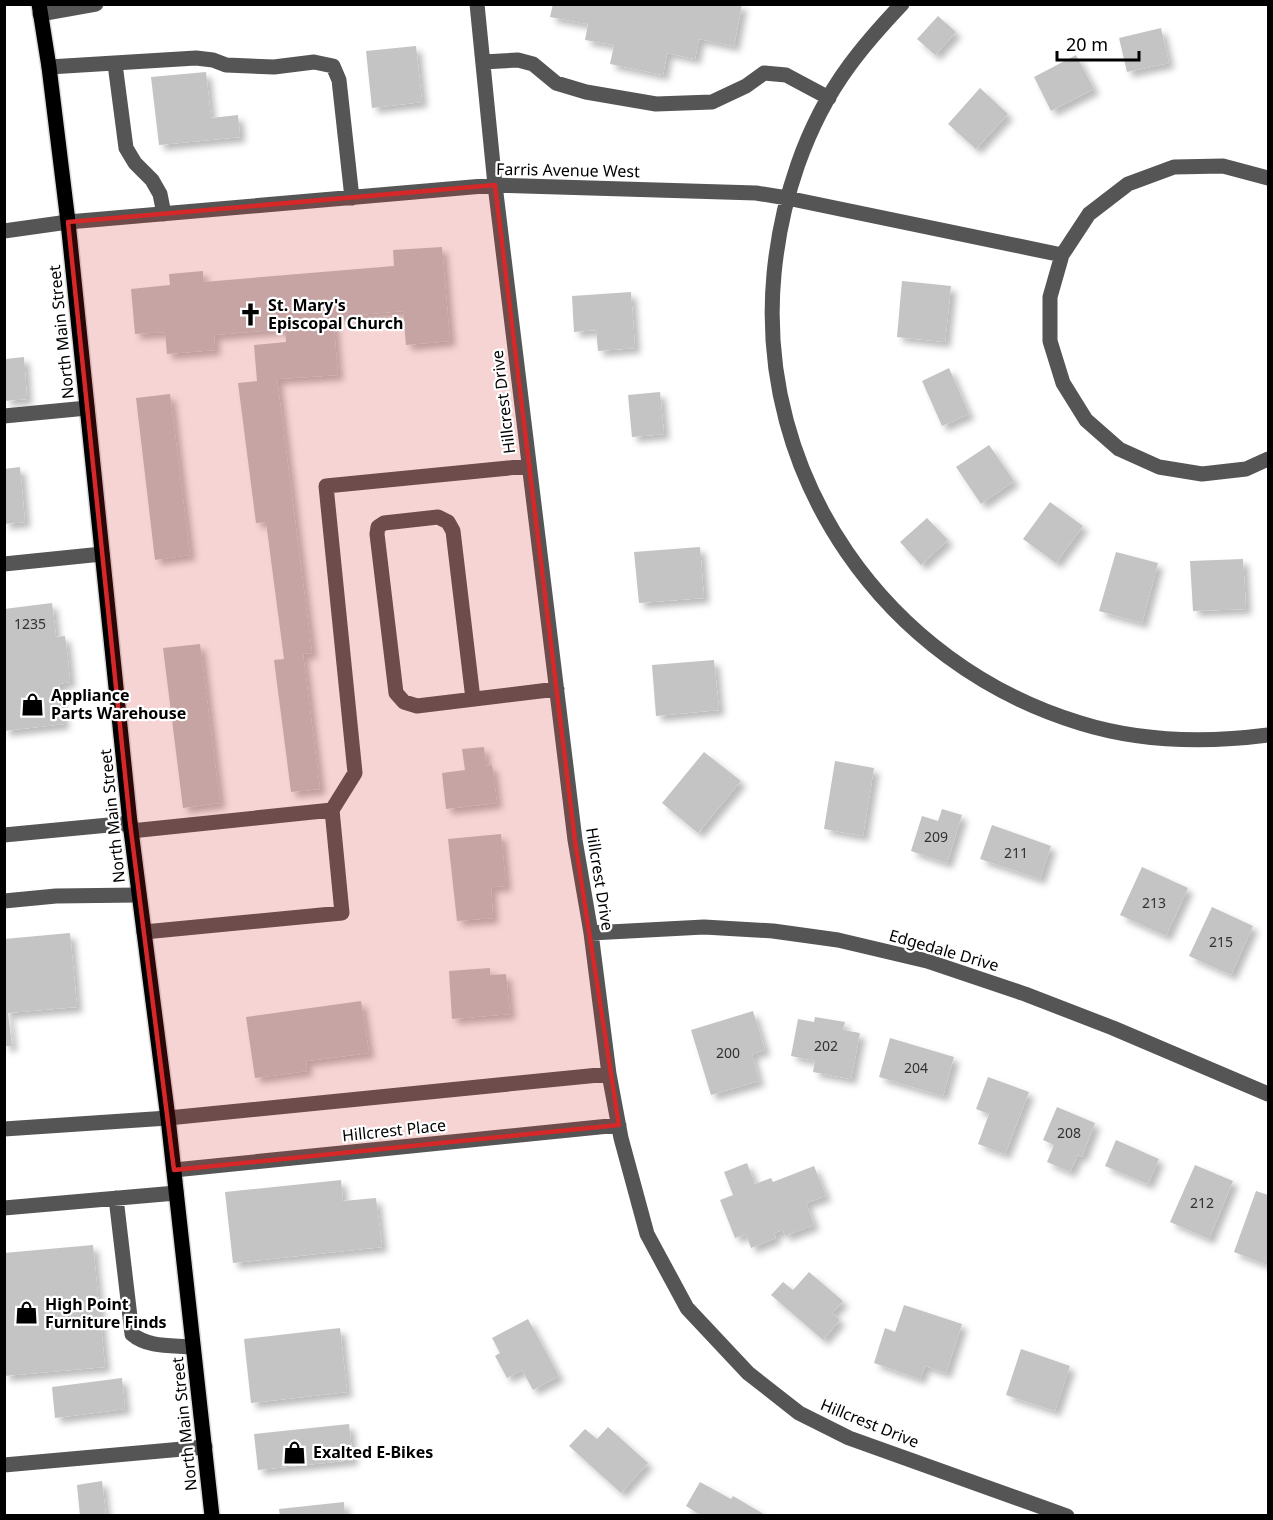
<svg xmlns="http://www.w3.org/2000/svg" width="1273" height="1520" font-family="'Noto Sans',sans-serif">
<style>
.building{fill:#c4c4c4;filter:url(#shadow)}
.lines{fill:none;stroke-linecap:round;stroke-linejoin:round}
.major-casing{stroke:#dbdbdb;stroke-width:18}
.minor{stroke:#555;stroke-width:15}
.major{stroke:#000;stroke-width:15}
.marked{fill:#d62828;fill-opacity:0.2;stroke:#d62828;stroke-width:4.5;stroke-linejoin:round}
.labels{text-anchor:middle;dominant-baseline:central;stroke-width:4.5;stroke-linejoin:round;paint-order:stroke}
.number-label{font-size:14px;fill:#313131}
.street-label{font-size:16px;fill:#000;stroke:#fff}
.poi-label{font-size:16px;font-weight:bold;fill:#000;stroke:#fff;text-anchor:start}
</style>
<defs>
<filter id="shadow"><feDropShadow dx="5.5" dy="5.5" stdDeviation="3" flood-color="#0004"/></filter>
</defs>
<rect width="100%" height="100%" fill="#fff"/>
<!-- building -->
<path class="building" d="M553 4H742L734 46 699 39 695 59 667 53 663 75 610 64 614 45 585 40 588 24 550 17Z
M938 16 956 32 935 55 917 39Z
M1161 28 1169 63 1127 72 1119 38Z
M416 46 422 102 372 108 366 51Z
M1076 55 1094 89 1051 111 1034 77Z
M206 72 211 118 238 115 240 137 159 145 151 77Z
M980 88 1008 114 976 149 948 124Z
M442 247 450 341 406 345 403 311 333 317 338 375 277 379 312 653 303 654 320 789 291 792 274 660 284 659 266 522 256 523 238 383 257 381 254 345 286 342 285 329 214 335 215 350 167 354 165 332 135 334 131 289 170 285 169 274 203 271V282L394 266 393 250Z
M902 281 951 286 945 342 897 337Z
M631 292 635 348 598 351 596 330 574 332 572 296Z
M24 357 27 399 5 401V359Z
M949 368 969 414 942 426 922 381Z
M660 392 664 434 632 437 628 395Z
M170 394 190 555 155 560 136 398Z
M989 445 1014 481 981 504 956 467Z
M20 467 25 522 4 524V469Z
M1050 502 1083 526 1056 563 1023 539Z
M927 518 948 540 921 565 900 542Z
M700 547 704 598 639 603 634 552Z
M1116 552 1158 563 1142 623 1099 611Z
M1243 559 1246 609 1193 611 1190 561Z
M52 603 56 637 65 636 68 660 70 682 59 684 64 724 4 731V609Z
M200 644 220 803 183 808 163 648Z
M714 660 719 710 656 716 652 665Z
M484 747 486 766 492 765 497 803 446 809 442 773 465 770 462 749Z
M704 752 741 781 698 833 662 803Z
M835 761 874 768 863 836 824 829Z
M942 809 962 815 947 863 911 851 922 816 938 821Z
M992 825 1051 846 1040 879 980 859Z
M501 834 506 886 491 887 493 918 457 921 448 839Z
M1142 867 1188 888 1166 936 1120 915Z
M1212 907 1253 926 1231 975 1189 956Z
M70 933 77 1007 8 1013 12 1046H4V939Z
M490 968V975L506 974 510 1014 452 1019 449 971Z
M361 1001 369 1053 306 1061 307 1071 255 1078 246 1017Z
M753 1011 765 1050 752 1054 759 1081 711 1095 691 1030Z
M815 1017 845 1022 843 1030 860 1033 851 1079 813 1072 815 1061 791 1056 798 1019 814 1022Z
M890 1038 954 1057 943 1096 879 1077Z
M988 1077 1029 1092 1005 1154 978 1144 989 1114 976 1109Z
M1057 1107 1095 1123 1082 1157 1078 1155 1070 1172 1047 1162 1054 1145 1043 1140Z
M1116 1140 1159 1159 1148 1184 1105 1166Z
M747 1163 755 1184 771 1178 773 1182 814 1166 826 1196 806 1203 814 1225 785 1236 783 1230 774 1233 776 1238 751 1248 746 1234 735 1238 720 1200 733 1195 724 1172Z
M1195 1165 1233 1181 1209 1239 1170 1222Z
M341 1180 343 1201 376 1198 382 1247 233 1263 225 1192Z
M1256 1191 1268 1195V1265L1234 1252Z
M93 1245 105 1367 4 1376V1253Z
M809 1272 843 1301 832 1313 840 1320 823 1340 771 1295 783 1282 793 1290Z
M904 1305 962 1324 946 1373 925 1366 920 1379 874 1363 885 1328 895 1332Z
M528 1319 559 1376 533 1390 522 1370 507 1378 495 1356 500 1353 492 1338Z
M340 1328 347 1392 251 1403 244 1339Z
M1021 1349 1070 1366 1055 1411 1006 1395Z
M122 1378 125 1409 55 1418 52 1387Z
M349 1424 353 1460 258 1470 254 1434Z
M608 1427 648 1463 621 1493 569 1446 585 1429 597 1439Z
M102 1481 106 1516H80L77 1485Z
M700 1482 731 1499 733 1496 767 1516H702L686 1506Z
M344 1502 345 1516H280L279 1509Z"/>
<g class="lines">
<defs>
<path id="major" d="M39 4 49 67 68 222 130 823 168 1118 212 1516"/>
</defs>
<!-- major casing -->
<use href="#major" class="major-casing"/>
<!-- minor -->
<path class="minor" d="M477 4 495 185 575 840 591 933 609 1074 621 1138 647 1234 687 1308 748 1373 799 1413 849 1438 1067 1516
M902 4C883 24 865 44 849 66 805 126 781 201 774 274 755 477 886 664 1080 723 1141 742 1206 743 1268 735
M40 14 96 4
M483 62 518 60 533 64 556 83 586 92 656 104 712 102 746 86 764 73 786 75 829 98
M115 64 126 148 135 163 152 180 160 194 164 214
M49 67 196 58 213 60 226 65 274 67 314 62 333 66 339 80 352 198
M1268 178 1223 166 1174 167 1128 184 1089 214 1062 255 1050 297V341L1063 383 1086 420 1119 449 1159 467 1202 474 1246 469 1268 459
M4 231 68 222 495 185 756 193 787 198 1062 255
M4 416 87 408
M4 564 102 554
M473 699 453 531 448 522 438 517 384 523 378 527 377 534 396 693 404 702 417 706 557 689
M332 810 355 773 326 486 529 466
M131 831 332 810 342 913 144 932
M4 835 130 823
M4 901 56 896 139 895
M591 933 704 927 773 931 838 940 927 961 1025 994 1113 1028 1268 1094
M4 1129 168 1118 609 1074
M174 1170 619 1125
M116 1198 132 1334C148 1348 173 1345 193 1347
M4 1208 176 1193
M4 1465 205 1447"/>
<!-- major -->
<use href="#major" class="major"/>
</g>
<!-- marked area -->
<path class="marked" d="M495 185 575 840 619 1125 174 1170 130 823 68 222Z"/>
<!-- icons -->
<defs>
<symbol id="church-bare" viewBox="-9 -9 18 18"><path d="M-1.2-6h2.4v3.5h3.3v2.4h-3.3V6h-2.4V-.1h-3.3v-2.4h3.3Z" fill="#000" stroke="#fff" stroke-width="2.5" paint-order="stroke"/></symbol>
<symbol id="shop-bare" viewBox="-9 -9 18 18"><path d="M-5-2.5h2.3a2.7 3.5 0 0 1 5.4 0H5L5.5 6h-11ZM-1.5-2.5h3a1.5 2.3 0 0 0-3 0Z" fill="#000" stroke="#fff" stroke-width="2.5" paint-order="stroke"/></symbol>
</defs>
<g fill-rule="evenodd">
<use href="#church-bare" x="234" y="298" width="33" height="33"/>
<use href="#shop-bare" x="16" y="688" width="33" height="33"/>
<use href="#shop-bare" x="10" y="1296" width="33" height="33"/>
<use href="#shop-bare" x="278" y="1436" width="33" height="33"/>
</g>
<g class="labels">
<!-- number labels -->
<g class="number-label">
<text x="30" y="623">1235</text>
<text x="936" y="836">209</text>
<text x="1016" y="852">211</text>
<text x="1154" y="902">213</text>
<text x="1221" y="941">215</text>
<text x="826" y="1045">202</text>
<text x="728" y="1052">200</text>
<text x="916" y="1067">204</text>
<text x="1069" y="1132">208</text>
<text x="1202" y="1202">212</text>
</g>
<!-- street labels -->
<g class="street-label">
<text transform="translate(568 170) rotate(1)">Farris Avenue West</text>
<text transform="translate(61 332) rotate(-96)">North Main Street</text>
<text transform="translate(503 402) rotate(-97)">Hillcrest Drive</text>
<text transform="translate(112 816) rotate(-96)">North Main Street</text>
<text transform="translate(600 879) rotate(81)">Hillcrest Drive</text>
<text transform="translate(944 950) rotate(16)">Edgedale Drive</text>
<text transform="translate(394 1130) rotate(-6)">Hillcrest Place</text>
<text transform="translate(870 1423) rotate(22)">Hillcrest Drive</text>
<text transform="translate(184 1424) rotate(-96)">North Main Street</text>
</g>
<!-- poi labels -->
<g class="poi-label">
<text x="268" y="305">St. Mary's<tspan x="268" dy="18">Episcopal Church</tspan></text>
<text x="51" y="695">Appliance<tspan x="51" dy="18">Parts Warehouse</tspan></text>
<text x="45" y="1304">High Point<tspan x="45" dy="18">Furniture Finds</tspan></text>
<text x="313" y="1452">Exalted E-Bikes</text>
</g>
</g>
<!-- border -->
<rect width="1273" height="1520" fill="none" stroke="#000000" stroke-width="12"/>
<!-- scale -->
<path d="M1057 51v9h82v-9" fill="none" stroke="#000000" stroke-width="3"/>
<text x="1066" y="51" font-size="18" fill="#000000" stroke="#ffffff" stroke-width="4.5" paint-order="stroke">20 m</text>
</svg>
